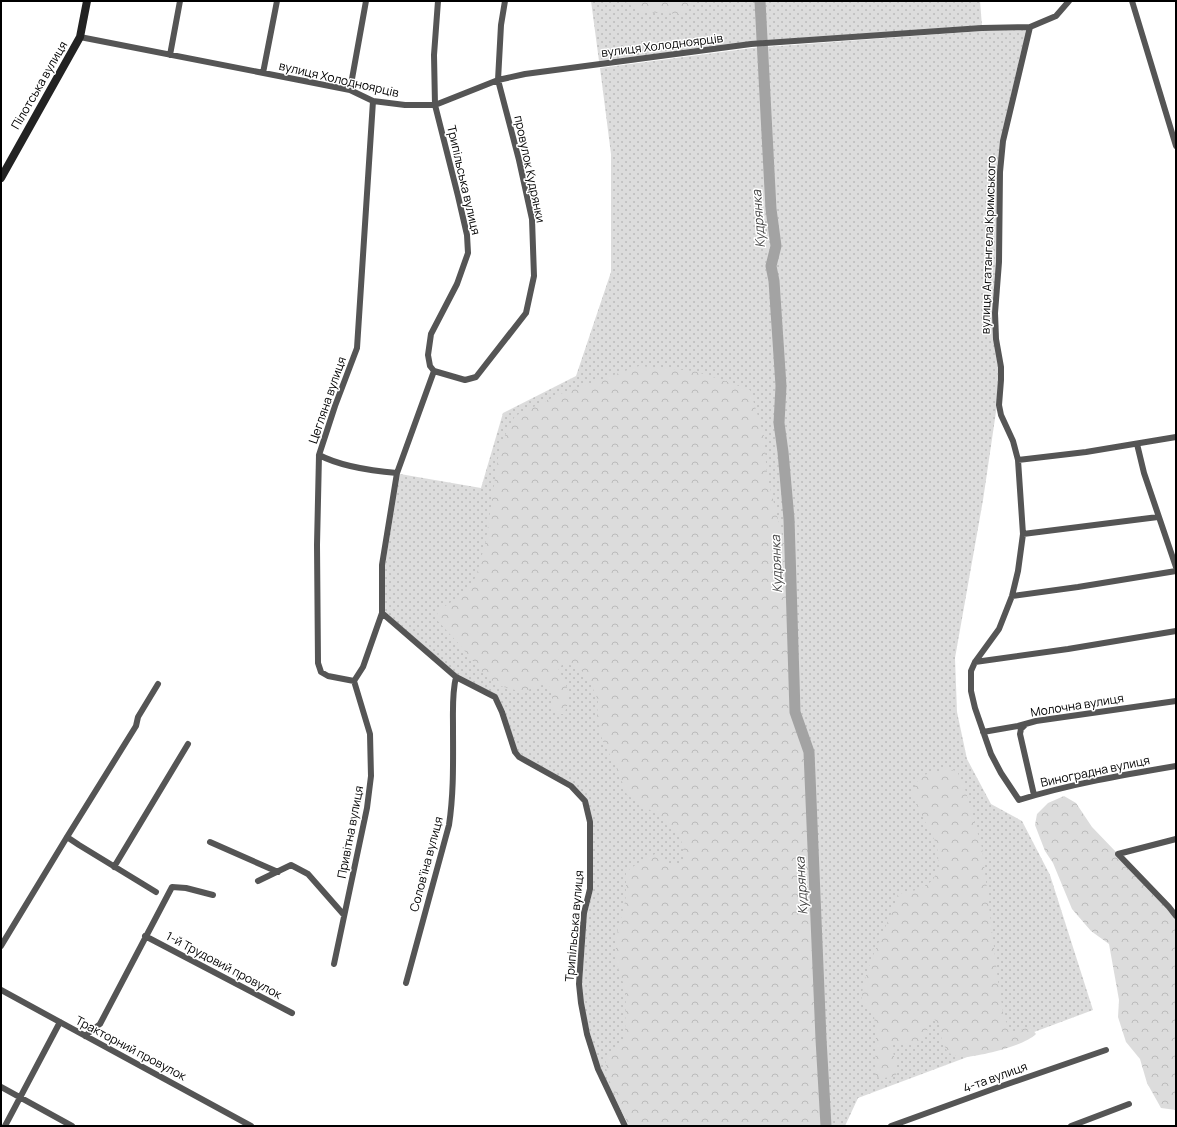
<svg xmlns="http://www.w3.org/2000/svg" width="1177" height="1127" font-family="Manrope,sans-serif">
<style>
.grass{fill:url(#grass-dots)}
.forest{fill:url(#forest-crowns)}
.lines{fill:none;stroke-linecap:round;stroke-linejoin:round}
.river{stroke:#a3a3a3;stroke-width:11}
.street{stroke:#555;stroke-width:6}
.secondary{stroke:#222;stroke-width:8}
.labels{text-anchor:middle;dominant-baseline:central;stroke-width:3;stroke-linejoin:round;paint-order:stroke}
.street-label{font-size:12px;fill:#000;stroke:#fff}
.water-label{font-size:13px;font-style:italic;fill:#444;stroke:#fff}
</style>
<defs>
<pattern id="grass-dots" width="8" height="8" patternUnits="userSpaceOnUse"><rect width="8" height="8" fill="#dcdcdc"/><path d="M2 2h.1M6 6h.1" fill="none" stroke="#bbb" stroke-width="1.8" stroke-linecap="round"/></pattern>
<pattern id="forest-crowns" width="20" height="18" patternUnits="userSpaceOnUse"><rect width="20" height="18" fill="#dcdcdc"/><path d="M2 6a3 3 0 1 1 6 0M12 15a3 3 0 1 1 6 0" fill="none" stroke="#bbb"/></pattern>
</defs>
<rect width="100%" height="100%" fill="#fff"/>
<!-- grass -->
<path class="grass" d="M591 1H980L982 26 751 42 599 61Z
M1027 30 1019 60 1001 140 997 262 999 367 997 405 983 500 955 658 957 712 967 759 991 804 1022 821 1050 875 1093 1010 858 1098 845 1126H629L600 1068 590 1033 583 1003 582 984 587 913 593 889 587 800 521 755 517 751 505 711 497 695 457 675 385 612V565L400 474 481 488 503 413 576 376 611 272V154L600 68 752 48 983 31Z"/>
<!-- forest -->
<path class="forest" d="M624 1H696L681 14 641 12Z
M639 366 694 371 725 381 750 390 764 436 767 476 790 566 791 690 792 709 807 754 824 1126H629C623 1113 602 1071 606 1058 609 1051 620 1043 625 1037L626 992 615 958 618 927 623 912 626 896V872L638 863 655 854 665 862 675 865 683 862 684 852 681 840 674 831 665 824 662 818 627 795 618 771 602 739 597 718 598 700 589 680 580 669 565 663 558 668C566 684 573 695 564 714H559L553 711C552 702 553 696 550 687L542 685 522 692 497 685 482 672 458 643 436 619 438 611 457 598 476 577 486 540 500 445 515 416 560 394Z
M946 769 957 771 965 789 982 848 998 981 1004 1018 1012 1032 1030 1027 1036 1034C1024 1046 980 1056 964 1057 959 1057 953 1054 948 1053L942 1041 939 1025 934 1019 930 1020C927 1025 928 1031 926 1036 916 1051 906 1040 893 1045 890 1061 914 1082 875 1077L876 1033 874 1016 861 1003C864 963 887 931 898 894L921 889 933 880 939 867 937 845 911 794 920 776Z
M1064 796 1076 803 1092 827 1164 902 1176 917V1110L1161 1108 1147 1083 1140 1059 1126 1042 1118 1017 1119 1000 1109 944 1091 931 1072 909 1053 863 1045 851 1035 825 1037 814 1048 803Z"/>
<g class="lines">
<!-- river -->
<path class="river" d="M760 1 771 209 776 246 771 266 774 281 781 386 779 423 783 452 789 519 795 712 809 752 821 1039 826 1126"/>
<!-- street -->
<path class="street" d="M438 1 434 55 435 105 458 196 467 235 468 253 457 284 431 334 428 355 430 366 434 371 397 473 382 565V613L456 677 495 697 502 712 515 752 519 757 571 786 585 801 590 822V889L584 913 579 984 581 1003 587 1034 598 1069 625 1126
M1132 1 1176 146
M1030 27 1003 141 1000 172 999 262 995 313 996 339 1001 367V380L999 405 1001 415 1013 441 1018 460 1023 534 1018 571 1012 596 999 629 975 662 971 671V691L975 708 991 754 1001 773 1019 800C1070 784 1123 775 1176 766
M80 37 350 90 373 101 405 105H435L498 80 525 74 751 44 982 28 1030 27 1056 16 1069 1
M170 55 180 1
M263 73 277 1
M350 90 366 1
M434 371 465 380 476 377 526 313 534 276 532 219 519 160 498 80 501 25 505 1
M1137 444 1144 473 1176 567
M319 455C340 466 373 471 397 473
M1018 460 1086 452 1176 437
M1023 534 1158 517
M1012 596 1078 587 1176 571
M975 662 1068 649 1176 631
M354 681 328 676 321 672 318 663 317 545 319 455 335 406 357 348 373 101
M1025 725 1021 729 1020 734 1034 795
M983 732 1018 726 1036 721 1176 701
M67 837 79 845 156 892
M1176 839 1118 854 1169 907 1176 916
M210 842 278 872
M114 867 188 744
M258 881 291 865 308 874 344 915
M145 936 292 1013
M1 946 67 837 136 726 138 717 158 684
M334 964 367 808 371 776 370 734 354 681 363 667 382 613
M406 983 449 825C454 792 453 760 453 726 453 710 452 693 456 677
M1 990 251 1126
M85 1036 100 1024 172 887 186 888 213 895
M1 1087 72 1126
M5 1126 60 1022
M891 1126 996 1088 1106 1050
M1071 1126 1129 1104"/>
<!-- secondary -->
<path class="secondary" d="M1 178 80 37 87 1"/>
</g>
<g class="labels">
<!-- street labels -->
<g class="street-label">
<text transform="translate(662 45) rotate(-7)">вулиця Холодноярців</text>
<text transform="translate(339 79) rotate(13)">вулиця Холодноярців</text>
<text transform="translate(39 85) rotate(-60)">Пілотська вулиця</text>
<text transform="translate(530 169) rotate(78)">провулок Кудрянки</text>
<text transform="translate(464 180) rotate(77)">Трипільська вулиця</text>
<text transform="translate(988 245) rotate(-88)">вулиця Агатангела Кримського</text>
<text transform="translate(327 400) rotate(-71)">Цегляна вулиця</text>
<text transform="translate(1077 705) rotate(-9)">Молочна вулиця</text>
<text transform="translate(1095 771) rotate(-12)">Виноградна вулиця</text>
<text transform="translate(350 832) rotate(-79)">Привітна вулиця</text>
<text transform="translate(426 864) rotate(-75)">Соловʼїна вулиця</text>
<text transform="translate(574 926) rotate(-85)">Трипільська вулиця</text>
<text transform="translate(224 965) rotate(28)">1-й Трудовий провулок</text>
<text transform="translate(131 1048) rotate(28)">Тракторний провулок</text>
<text transform="translate(995 1077) rotate(-20)">4-та вулиця</text>
</g>
<!-- water labels -->
<g class="water-label">
<text transform="translate(758 219) rotate(-94)">Кудрянка</text>
<text transform="translate(776 564) rotate(-92)">Кудрянка</text>
<text transform="translate(801 886) rotate(-93)">Кудрянка</text>
</g>
</g>
<!-- border -->
<rect width="1177" height="1127" fill="none" stroke="#000000" stroke-width="4"/>
</svg>
